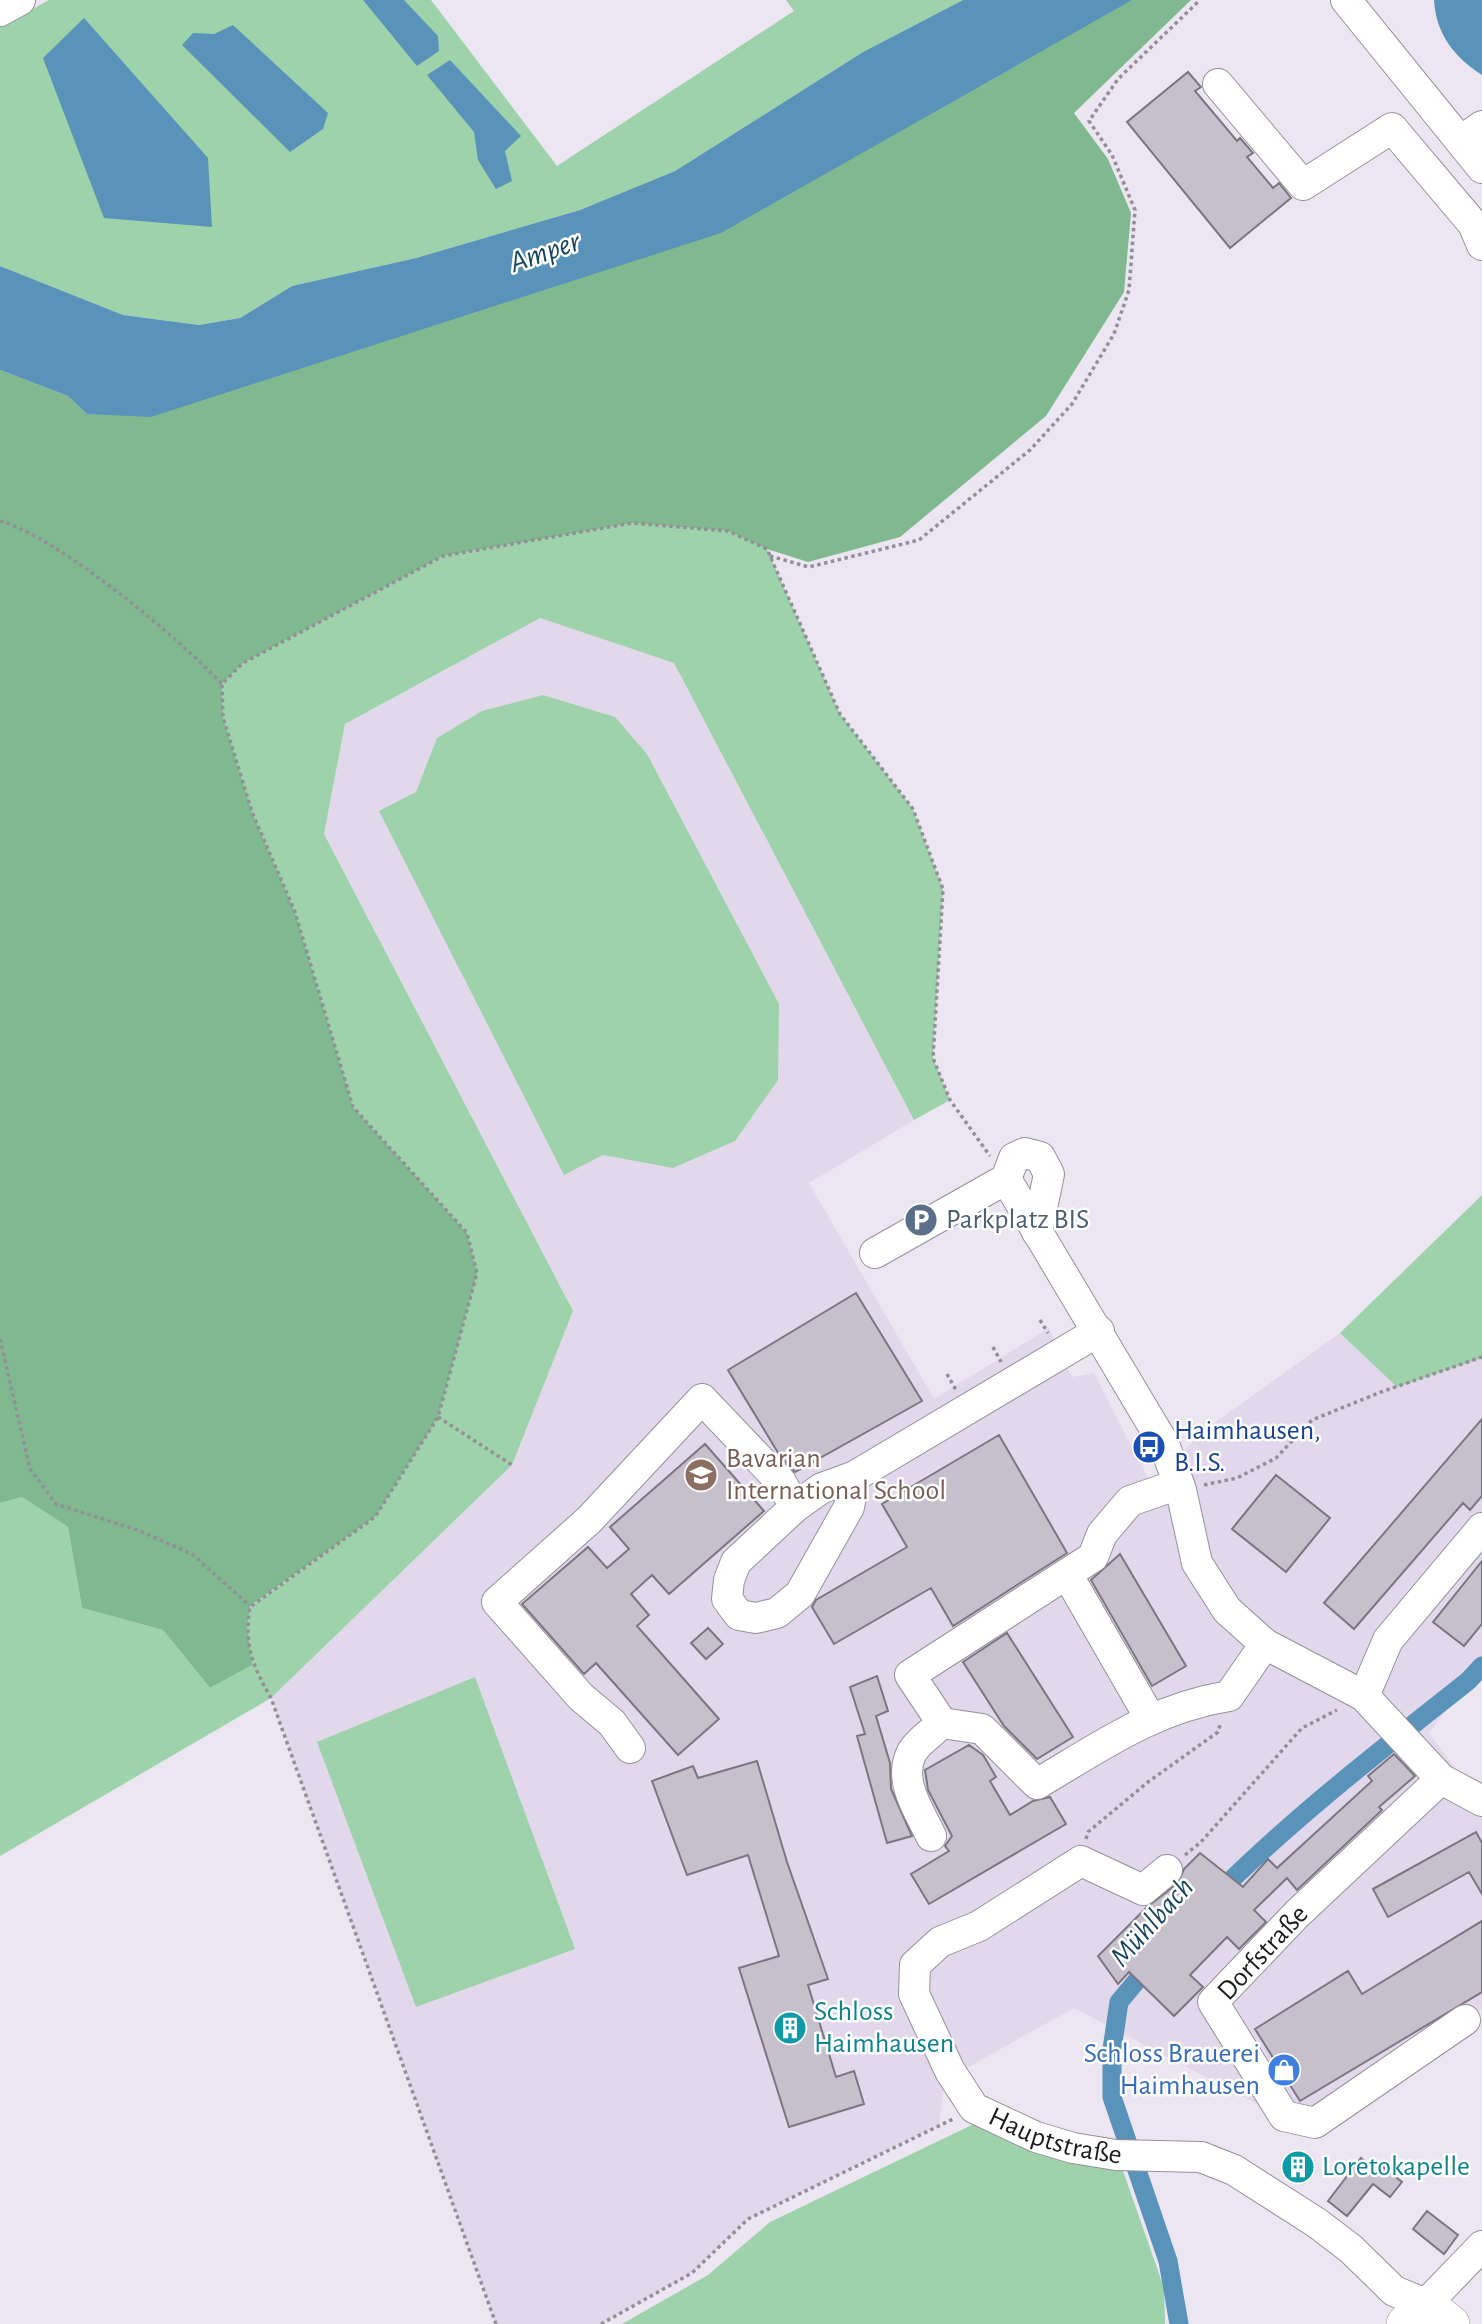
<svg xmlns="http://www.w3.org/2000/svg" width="1482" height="2324" font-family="'Alegreya Sans',sans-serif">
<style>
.built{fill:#e2d8ec}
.green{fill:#9ed2ab}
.forest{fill:#80b98f}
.water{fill:#5993b9}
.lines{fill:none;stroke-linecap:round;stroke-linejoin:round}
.canal{stroke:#5993b9;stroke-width:19}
.building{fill:#c6c0cd;stroke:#7c7682;stroke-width:2}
.minor-casing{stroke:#96909d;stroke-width:32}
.major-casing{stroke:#96909d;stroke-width:38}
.path{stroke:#938f98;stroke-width:3.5;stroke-dasharray:3.5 3.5;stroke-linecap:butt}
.minor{stroke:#fff;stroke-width:30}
.major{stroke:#fff;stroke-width:37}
.labels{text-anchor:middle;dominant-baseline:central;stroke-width:5;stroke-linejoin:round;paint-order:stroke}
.service-label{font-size:28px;fill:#4e5e75;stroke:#fff;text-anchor:start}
.transit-label{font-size:28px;fill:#164399;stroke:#fff;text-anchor:start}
.education-label{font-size:28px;fill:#785e54;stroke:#fff;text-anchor:start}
.street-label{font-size:28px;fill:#1e1c20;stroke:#fff}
.culture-label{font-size:28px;fill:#0d838f;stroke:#fff;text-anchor:start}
.shop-label{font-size:28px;fill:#366cbe;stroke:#fff;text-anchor:end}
.water-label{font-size:30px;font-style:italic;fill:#164560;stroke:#fff}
</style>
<rect width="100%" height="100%" fill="#ece5f2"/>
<!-- built -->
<path class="built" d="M540 618 674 663 914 1120 809 1183 934 1399 1049 1328 1072 1377 1094 1373 1150 1482 1210 1426 1340 1333 1397 1386 1482 1358V1663L1429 1733 1482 1804V2008L1309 2131 1074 2008 945 2080 939 2125 748 2219 692 2273 601 2324H496L271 1698 512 1465 573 1311 324 834 345 724Z"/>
<!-- green -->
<path class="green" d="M49 0H431L557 166 794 11 786 0H963L863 52 675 171 580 210 416 258 292 286 240 318 199 325 123 315 0 266V27Z
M632 523 728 531 767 549 840 714 913 809 943 889 933 1058 950 1100 914 1120 674 663 540 618 345 724 324 834 573 1311 512 1465 271 1698 0 1856V1503L22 1497 68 1527 82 1608 163 1630 210 1688 251 1665 247 1627 250 1607 375 1517 467 1233 353 1107 295 912 252 812 223 717 222 684 243 663 443 556Z
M543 695 615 717 647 754 779 1004 778 1080 735 1141 673 1168 603 1155 564 1175 379 811 416 792 437 738 482 711Z
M1482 1195V1358L1397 1387 1340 1333Z
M475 1677 575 1949 416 2007 317 1742Z
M976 2123 1122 2168 1164 2288 1165 2324H622L708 2275 770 2222Z"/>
<!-- forest -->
<path class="forest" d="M1127 0H1191L1074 113 1108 159 1131 213 1124 292 1046 416 900 537 808 562 767 549 728 531 632 523 443 556 243 663 222 684 223 717 252 812 295 912 353 1107 467 1233 477 1273 438 1417 375 1517 250 1606 247 1627 252 1665 210 1688 163 1630 82 1608 68 1527 22 1497 0 1503V370L68 396 87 414Z"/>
<!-- water -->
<path class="water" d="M363 0H404L438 36 439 51 417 66Z
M963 0H1132L721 233 151 417 87 414 68 396 0 370V266L123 315 199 325 240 318 292 286 416 258 580 210 675 171 863 52Z
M1434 0H1482V75C1454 57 1436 34 1434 0Z
M84 18 208 158 212 227 104 218 43 58Z
M233 25 328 113 323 129 290 152 182 45 193 33 214 34Z
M450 60 521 136 505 151 512 181 496 189 478 160 474 132 427 75Z"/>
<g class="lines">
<!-- canal -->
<path class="canal" d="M1216 1895C1294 1817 1381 1750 1468 1681L1482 1666
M1154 1960 1119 2002 1112 2049V2097L1168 2261 1179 2324"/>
</g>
<!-- building -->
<path class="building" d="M1188 72 1201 87 1195 91 1237 141 1240 138 1253 153 1247 157 1273 188 1279 183 1291 198 1230 248 1127 122Z
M856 1293 922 1401 795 1472 780 1456 728 1370Z
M1482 1419V1496L1470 1510 1463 1503 1354 1629 1324 1603Z
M999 1435 1067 1553 953 1626 931 1588 834 1644 812 1607 816 1600 907 1547 882 1504Z
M705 1444 764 1511 669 1594 652 1575 631 1594 649 1615 637 1626 719 1719 678 1755 596 1663 584 1674 522 1604 588 1547 607 1568 629 1549 610 1527Z
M1276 1475 1330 1518 1286 1572 1232 1529Z
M1120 1554 1186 1666 1152 1686 1091 1580Z
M1482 1561V1624L1464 1646 1433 1622Z
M708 1628 723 1644 706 1659 691 1643Z
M1007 1633 1073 1737 1037 1759 1004 1726 963 1662Z
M877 1676 888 1711 876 1716 890 1763 891 1789 912 1836 887 1843 857 1736 865 1734 850 1687Z
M969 1745 983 1755 996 1777 990 1781 1010 1815 1033 1801 1050 1797 1066 1824 929 1904 911 1874 949 1851 945 1846 952 1836 928 1790 925 1770Z
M1394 1754 1415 1776 1379 1807 1382 1810 1297 1890 1287 1878 1254 1910 1266 1922 1239 1949 1227 1937 1190 1975 1203 1987 1174 2016 1129 1972 1118 1984 1098 1956 1147 1907 1178 1883 1184 1869 1200 1853 1243 1887 1268 1859 1277 1868 1372 1781 1368 1776Z
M757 1761 787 1862 828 1979 808 1985 836 2077 854 2071 864 2104 789 2127 739 1968 779 1956 748 1855 687 1875 652 1781 693 1766 698 1778Z
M1476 1832 1482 1843V1894L1469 1872 1388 1917 1373 1889Z
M1482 1921V1992L1300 2101 1255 2029 1348 1971 1362 1994Z
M1289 2168a10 10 0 1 1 20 0a10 10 0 1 1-20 0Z
M1361 2158 1372 2167 1377 2162 1402 2182 1390 2197 1373 2184 1347 2216 1328 2201Z
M1427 2211 1458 2235 1444 2254 1413 2229Z"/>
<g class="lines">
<defs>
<g id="minor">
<path d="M1346 0 1482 168"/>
<path d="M0 11 20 0"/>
<path d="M1218 84 1303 185 1392 128 1473 224 1482 245"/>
<path d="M1461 141 1482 126"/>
<path d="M1006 1179 1164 1444 1181 1490 1197 1563 1227 1610 1265 1644 1364 1696 1441 1779 1482 1801"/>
<path d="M875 1253 1006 1179 1014 1158 1025 1153 1040 1157 1049 1174 1037 1232"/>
<path d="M855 1476 849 1507 800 1594 777 1613 756 1618 739 1615 727 1599 729 1580 736 1562 795 1507 822 1488 855 1476 1099 1331"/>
<path d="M1067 1574 1150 1718"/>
<path d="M1364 1696 1388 1640 1482 1528"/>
<path d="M942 1723 910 1675 1093 1557 1102 1534 1130 1501 1179 1484"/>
<path d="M942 1723 982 1729 1037 1784C1101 1746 1154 1708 1229 1696L1265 1644"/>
<path d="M630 1748 612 1723 581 1697 497 1602 589 1520 702 1399 781 1482 795 1507"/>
<path d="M1441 1779 1297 1914 1213 2002 1284 2116 1315 2123 1465 2020"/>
<path d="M931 1836C920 1812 898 1782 911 1754 916 1743 933 1732 942 1723"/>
<path id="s1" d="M1167 1870 1143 1890 1081 1861 979 1926 940 1942 915 1965 914 1994 950 2071 974 2108 1036 2137 1073 2148 1116 2155 1201 2157 1234 2170 1317 2223 1351 2249 1394 2291 1426 2304 1482 2246"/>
</g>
<path id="major" d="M1405 2324 1426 2304 1451 2324"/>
</defs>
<!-- minor casing -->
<use href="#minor" class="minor-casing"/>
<!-- major casing -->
<use href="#major" class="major-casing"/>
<!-- path -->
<path class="path" d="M0 521C58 537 179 638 222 684
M770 556 809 567 919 540 1030 450 1072 404 1114 334 1129 290 1135 210 1112 155 1089 121 1118 79 1200 0
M1040 1320 1048 1333
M0 1339 30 1469 56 1504 140 1531 192 1554 250 1606
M993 1347 1001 1362
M947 1374 956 1390
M438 1417 512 1465
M1204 1485 1237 1478 1276 1458 1312 1420 1381 1392 1482 1357
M1086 1839 1088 1832 1148 1782 1218 1732 1221 1722
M1185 1855 1201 1842 1302 1728 1337 1710
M496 2324 271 1698C252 1665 244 1645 250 1607L375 1517 438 1417 477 1273 467 1233 353 1107 295 912 252 812 223 717 222 684 243 663 443 556 632 523 728 531 767 549 840 714 913 809 943 889 933 1058 950 1100 990 1156
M601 2324 692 2273 748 2219 953 2119"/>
<!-- minor -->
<use href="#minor" class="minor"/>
<!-- major -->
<use href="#major" class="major"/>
</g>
<!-- icons -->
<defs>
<symbol id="parking-disc" viewBox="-11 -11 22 22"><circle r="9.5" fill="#5c6f8a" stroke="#fff"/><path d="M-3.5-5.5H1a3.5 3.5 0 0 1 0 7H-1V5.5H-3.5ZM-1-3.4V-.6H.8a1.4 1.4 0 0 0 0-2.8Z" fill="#fff"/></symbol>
<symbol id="bus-disc" viewBox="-11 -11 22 22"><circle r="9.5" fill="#1a4fb4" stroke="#fff"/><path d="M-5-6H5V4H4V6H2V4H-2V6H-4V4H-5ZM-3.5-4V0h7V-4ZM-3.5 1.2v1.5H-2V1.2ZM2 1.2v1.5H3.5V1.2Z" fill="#fff"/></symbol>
<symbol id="school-disc" viewBox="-11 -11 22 22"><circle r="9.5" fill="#8d6e63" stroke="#fff"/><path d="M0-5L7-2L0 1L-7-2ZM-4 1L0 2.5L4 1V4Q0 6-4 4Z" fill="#fff"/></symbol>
<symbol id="building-disc" viewBox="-11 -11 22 22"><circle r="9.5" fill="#0f9aa8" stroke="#fff"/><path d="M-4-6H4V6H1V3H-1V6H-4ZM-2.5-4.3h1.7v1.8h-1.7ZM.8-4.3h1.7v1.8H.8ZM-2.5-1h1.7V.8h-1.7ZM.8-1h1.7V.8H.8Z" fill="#fff"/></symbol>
<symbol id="shop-disc" viewBox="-11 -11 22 22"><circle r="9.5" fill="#3f7fe0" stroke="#fff"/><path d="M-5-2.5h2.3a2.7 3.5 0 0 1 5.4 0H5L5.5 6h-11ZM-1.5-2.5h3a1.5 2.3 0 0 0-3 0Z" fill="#fff"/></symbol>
</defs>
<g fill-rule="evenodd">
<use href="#parking-disc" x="902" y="1201" width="38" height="38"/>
<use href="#bus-disc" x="1130" y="1428" width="38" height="38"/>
<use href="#school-disc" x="682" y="1456" width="38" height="38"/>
<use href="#building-disc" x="771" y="2009" width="38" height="38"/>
<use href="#shop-disc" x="1265" y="2051" width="38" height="38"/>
<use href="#building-disc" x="1279" y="2148" width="38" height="38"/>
</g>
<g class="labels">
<!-- service labels -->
<g class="service-label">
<text x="946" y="1220">Parkplatz BIS</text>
</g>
<!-- transit labels -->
<g class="transit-label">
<text x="1174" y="1431">Haimhausen,<tspan x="1174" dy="32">B.I.S.</tspan></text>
</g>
<!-- education labels -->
<g class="education-label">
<text x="726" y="1459">Bavarian<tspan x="726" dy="32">International School</tspan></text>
</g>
<!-- street labels -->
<g class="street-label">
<text transform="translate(1263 1953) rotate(-47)">Dorfstraße</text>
<text stroke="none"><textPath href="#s1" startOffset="542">Hauptstraße</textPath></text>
</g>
<!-- culture labels -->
<g class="culture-label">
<text x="814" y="2012">Schloss<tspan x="814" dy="32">Haimhausen</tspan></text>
<text x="1322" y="2167">Loretokapelle</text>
</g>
<!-- shop labels -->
<g class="shop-label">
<text x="1260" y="2054">Schloss Brauerei<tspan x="1260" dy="32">Haimhausen</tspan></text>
</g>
<!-- water labels -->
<g class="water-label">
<text transform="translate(545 252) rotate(-19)">Amper</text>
<text transform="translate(1152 1922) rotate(-48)">Mühlbach</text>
</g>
</g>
</svg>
